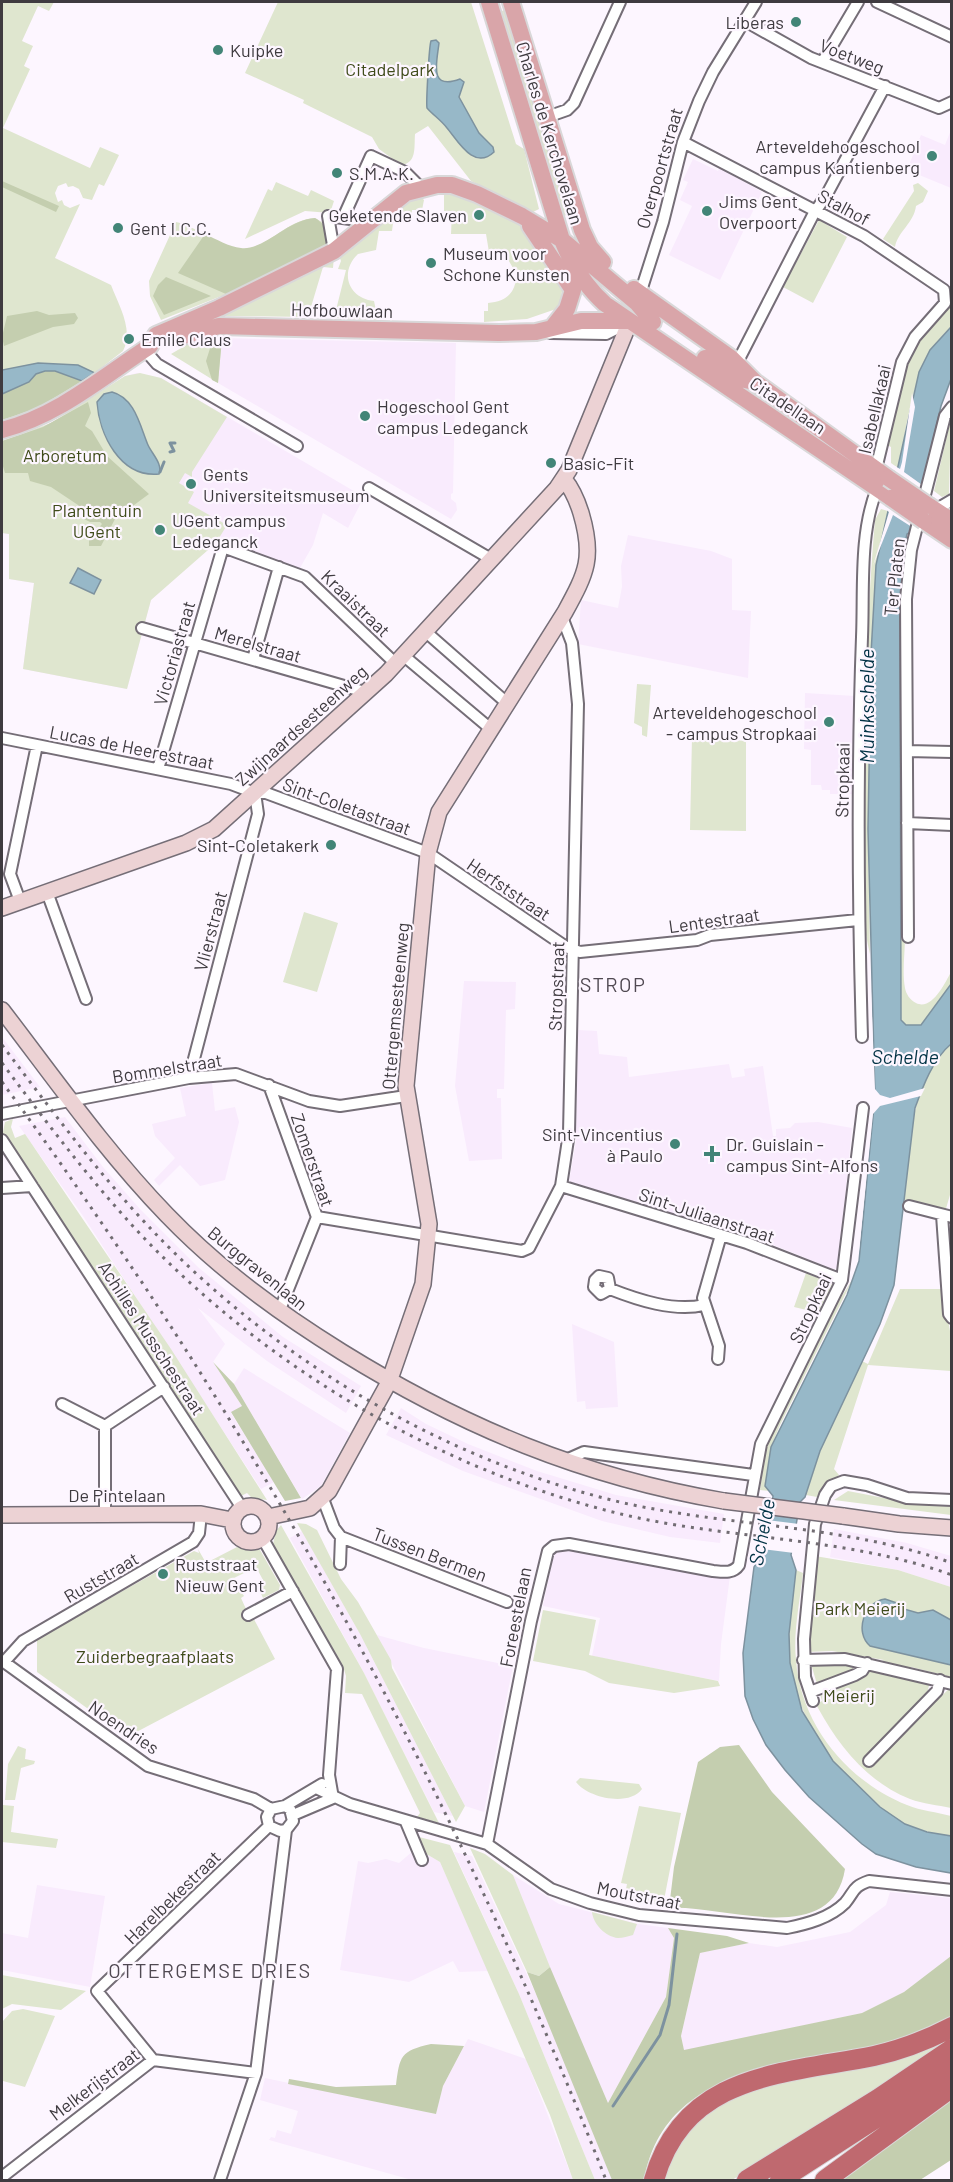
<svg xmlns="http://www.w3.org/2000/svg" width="953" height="2182" font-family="Barlow,sans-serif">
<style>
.built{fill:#f9ebfd}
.green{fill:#dfe6cf}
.forest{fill:#c4ceaf}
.water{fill:#97b8c8;stroke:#7d929f;stroke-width:1.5}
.pier{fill:#fdf6ff}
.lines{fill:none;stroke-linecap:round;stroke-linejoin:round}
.stream{stroke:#7d929f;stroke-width:3}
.street-casing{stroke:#756e77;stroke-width:14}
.secondary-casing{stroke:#756e77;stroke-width:18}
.primary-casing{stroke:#d9d8d9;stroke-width:20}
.highway-casing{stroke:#d9d8d9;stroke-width:22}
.street{stroke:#fff;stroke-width:10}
.secondary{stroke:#ecd2d4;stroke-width:15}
.primary{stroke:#d9a5a9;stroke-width:16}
.highway{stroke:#bf696f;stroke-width:20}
.rail{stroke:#716c72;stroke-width:3;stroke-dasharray:3 6;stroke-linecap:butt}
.secondary-bridge-casing{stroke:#756e77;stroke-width:18;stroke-linecap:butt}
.primary-bridge-casing{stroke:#d9d8d9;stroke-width:20;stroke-linecap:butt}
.secondary-bridge{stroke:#ecd2d4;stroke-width:15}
.primary-bridge{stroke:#d9a5a9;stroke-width:16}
.poi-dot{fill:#428577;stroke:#fdf6ff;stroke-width:2}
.labels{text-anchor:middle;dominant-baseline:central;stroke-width:4.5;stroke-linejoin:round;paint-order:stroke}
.poi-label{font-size:18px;fill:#3f3b40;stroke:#fdf6ff;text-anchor:start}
.street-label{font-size:18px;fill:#3f3b40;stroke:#fdf6ff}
.park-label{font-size:18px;fill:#3f4b1a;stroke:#fdf6ff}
.water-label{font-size:20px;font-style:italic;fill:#023345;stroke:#fdf6ff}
.neighbourhood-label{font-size:20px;letter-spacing:1.5px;fill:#504952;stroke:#fdf6ff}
</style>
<rect width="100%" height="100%" fill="#fdf6ff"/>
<!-- built -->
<path class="built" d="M951 130V188L907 170 921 135 945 145Z
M693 159 718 171 720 168 762 192 720 280 669 255 692 206 680 200 688 182 683 180Z
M222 338 456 343 453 493 451 494V499L456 503 457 510 451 519 218 383Z
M137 373 161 378 364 497 348 528 323 513 313 545 300 568 216 541 151 600 127 689 23 669 34 583 9 579V534L2 533V441L51 423 125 376Z
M628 535 711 551 732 559V610L751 611 748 678 578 644 581 600 618 608 622 587 621 566Z
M805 693 855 696 852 794H830V790H822L821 785H811V750L804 749Z
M464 981 516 982 515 1009 506 1010 504 1089H497V1098H501L502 1159 469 1161 455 1086Z
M578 1030 597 1031 599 1054 627 1057 629 1077 729 1064 732 1078 745 1076 744 1069 763 1066 773 1136H776V1129L790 1128 795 1123 818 1122 852 1128 838 1268 833 1269 743 1233 669 1214 569 1182 576 1141Z
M2 1037 40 1087 2 1095Z
M212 1083 215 1111 235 1107 239 1122 225 1180 200 1186 180 1165 159 1186 154 1180 175 1158 155 1136 152 1124 186 1116 180 1088Z
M65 1117 103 1167 140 1209 199 1268 283 1337 361 1386 346 1413 267 1361 198 1308 225 1344 213 1362 242 1406 231 1413 274 1482 261 1489 83 1216 19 1126Z
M572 1324 614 1342 618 1407 586 1409 585 1401 577 1402Z
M244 1368 350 1433 321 1486 302 1499 234 1384Z
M401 1408 426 1424 468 1444 537 1471 616 1495 724 1514 720 1543 670 1537 602 1521 463 1471 386 1435Z
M834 1529 907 1543 951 1556V1587L898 1570 830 1557Z
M302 1531 360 1634 453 1816 434 1812 364 1673 290 1538Z
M565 1548 730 1576 721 1644 719 1681 592 1656 600 1618 543 1606 552 1562 556 1552Z
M377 1635 424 1648 513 1666 484 1812 465 1806Z
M413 1851 417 1861 423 1852 440 1862 488 1971 459 1972 453 1961 409 1982 340 1970 358 1861 368 1863 386 1859 399 1863Z
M454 1852 472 1856 548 2020 612 2180H595L519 1994Z
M513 1875 559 1904 638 1924 668 1928 674 1938 666 1997 608 2103 530 1923Z
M37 1885 105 1896 90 1987 2 1970V1933L28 1938Z
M890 1892 951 1898V1956L904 1992 862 2013 684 2051 681 2036 700 1953 749 1943 777 1947 850 1932 886 1905Z
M468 2039 526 2059 573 2180H412L269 2140 271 2137 275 2138 277 2130 291 2134 298 2111 260 2100 265 2078 436 2114 443 2086Z"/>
<!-- green -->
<path class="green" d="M2 2H54L49 11 38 6 22 41 33 46 24 66 30 69 3 128 90 168 100 147 119 155 104 186 99 184 92 200 83 198 79 189 73 186 68 187 66 183 58 186 55 193 58 202 62 200 64 205 70 208 80 204 55 258 111 285C119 306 134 330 123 351 87 379 48 410 2 420Z
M278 2H471L516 144 524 149 539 209 533 212 471 181 428 126 415 134C414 148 417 163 401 165L379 149 372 137 303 103 304 100 245 73Z
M509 9 573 220 558 211 498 12Z
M276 182 308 196 311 190 334 201 330 213 305 211 245 239 268 189 272 191Z
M918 183 928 191 923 202 916 206C914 223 898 231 895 247L883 239 914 191 913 185Z
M448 191 520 225 532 240 563 286 559 308 527 319 484 322V311H488V303C507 302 517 291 516 273L506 256 489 252 486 234H451L452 211H444V192Z
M421 197 424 200 422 210H412L411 221 406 220 405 223H393L392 231H379L376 250 358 254C339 272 348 298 374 301L378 320 334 318 346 270 338 269 341 261 338 253 402 203Z
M315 218 322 222 327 244 264 279 161 320 150 296 149 281 176 222C198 227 219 247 242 249 266 250 287 219 315 218Z
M819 220 847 237 813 303 783 287Z
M334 256 333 268 323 267 308 317 222 316V313Z
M951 299V327C912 362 909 419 898 468L891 463V447L885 444 908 353 948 300Z
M222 338 218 383 171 354 188 344Z
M140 373 161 378 227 417 192 472V477L185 473 179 483 194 492 188 503 227 525 216 543 151 600 127 689 23 669 34 583 9 579V534L2 533V441L51 423 125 376Z
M951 419 949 494 942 497 934 491Z
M881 509 888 511 876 565 871 654 868 829 870 954C858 905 862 853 863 803 864 709 867 614 875 520Z
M637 684 651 685 647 737 642 735V727L634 723Z
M692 737 746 741V831L690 830Z
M304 912 338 923 317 992 283 982Z
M901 937H905C905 953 902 972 905 988 906 994 910 1000 916 1003 932 1011 945 983 951 972V984L921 1025H906L901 1020Z
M951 1044 952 1188 945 1212 904 1202C910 1152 909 1078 951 1044Z
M13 1119 11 1127 15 1138 25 1134 171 1349 267 1500 252 1498 247 1493 239 1497 2 1137 5 1122Z
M806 1273 833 1284 819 1313 794 1307Z
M854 1277 780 1425 771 1447 765 1486 770 1491 760 1490 766 1445 838 1302Z
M900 1289H943L951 1337V1371L868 1365 834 1469 839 1475 817 1497 806 1495 820 1451 862 1361 868 1364Z
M848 1491 915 1504 951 1506V1515L834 1500Z
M297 1523 306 1524 317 1530 341 1579 358 1602 391 1660 392 1668 465 1806 456 1822 360 1634Z
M281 1525 364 1673 439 1823 417 1817 420 1813 362 1694 345 1693 346 1676 343 1666 273 1544 276 1531Z
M237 1547 260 1550 280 1585 279 1590 263 1598 256 1583 263 1580 256 1567 234 1578 244 1596 241 1598 246 1609 248 1608 275 1659 127 1737 37 1672V1639L194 1551 199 1553 198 1549 206 1563Z
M815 1556 898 1570 951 1587V1677L911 1667 908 1677 930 1682 926 1697 933 1704 951 1687V1808C938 1805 923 1804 910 1799 867 1782 839 1746 818 1708L816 1704 822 1701 811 1664 831 1662 852 1665 854 1671 884 1660 832 1651 807 1652Z
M796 1570 803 1573C800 1601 793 1632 796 1660 801 1725 847 1781 907 1805 921 1811 937 1812 951 1816V1836C935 1834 919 1831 903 1823 849 1795 798 1725 790 1665 786 1634 793 1601 796 1570Z
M543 1610 596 1620 589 1655 718 1681 720 1686 674 1693 609 1683 585 1671 533 1661Z
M18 1746 26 1749 25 1759 35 1761 34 1764 21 1768 15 1800H5L8 1764Z
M580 1778 639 1784 642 1789C629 1807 588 1798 576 1782Z
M3 1805 14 1806 11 1832 58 1839 56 1848 2 1842Z
M639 1806 681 1813 663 1905 624 1900 627 1884 621 1883Z
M419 1837 450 1845 519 1994 595 2180H573L550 2115 440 1862 423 1852Z
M470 1848 485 1854 513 1875 550 1967 539 1976 527 1972Z
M592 1912 637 1924 633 1935C628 1936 623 1938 618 1938 606 1937 593 1924 592 1912Z
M2 1975 86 1991 61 2010 12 2004 2 2009Z
M23 2009 55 2016 25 2087 3 2081 2 2079V2022L12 2011Z
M951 2037V2042L732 2180H665C676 2130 710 2106 756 2089Z"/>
<!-- forest -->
<path class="forest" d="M2 181 59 206 56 212 2 187Z
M315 218C325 224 330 232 327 244L264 279 226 294 178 273 205 234C216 239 229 247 241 248 264 251 288 219 315 218Z
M166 277 211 296 164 315 153 296 158 285Z
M37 311 49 315 75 313 78 318 74 324 53 327 4 346 2 337 7 316Z
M222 338 218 383 212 380 206 361 213 339Z
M45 371H55L82 381 37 408 2 420V394L29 382 36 374Z
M88 402 91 413 85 426 92 431 107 456 149 494 115 519 101 546H89V539L102 524 100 522H90L80 517 78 505 51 487 30 481 28 473H5L2 463V441L43 427Z
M213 1362 234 1384 301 1498 285 1501 231 1412 242 1406Z
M739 1745 772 1792 845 1869C832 1950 722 1904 669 1908L674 1867 698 1762 720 1747Z
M668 1928 727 1936 749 1943 700 1953 681 2036 684 2050 862 2013 904 1992 951 1956V2019C938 2025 924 2033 910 2038 815 2069 668 2052 644 2180H612L527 1972 539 1976 550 1967 608 2103 666 1997 674 1938Z
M431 2044 464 2046 443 2086 436 2114 288 2084 289 2079 336 2087 396 2085C400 2056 400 2051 431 2044Z
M951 2099V2160L920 2180H842Z"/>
<!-- water -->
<path class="water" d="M436 40 439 43C437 62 428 91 460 79L464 82 459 97 479 133 493 147 494 152C474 171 458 141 447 128 441 120 433 115 427 108 426 104 429 46 431 41Z
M951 327V379L941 406 911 532 907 534 900 564 904 570 900 612 901 1020 906 1025H921L951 984V1044C933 1059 923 1086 915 1108L894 1285 880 1324 820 1451 805 1497 800 1502 791 1555 796 1570 789 1634 790 1663 802 1711 833 1761 880 1807 905 1824 927 1832 951 1836V1873L916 1867 891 1859 876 1854 862 1844 809 1797 785 1770 766 1745 753 1719 745 1696 743 1653 754 1567 765 1551 773 1496 765 1486 771 1447 847 1295 859 1261 875 1096 868 829 871 654 876 565 919 372 930 350Z
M38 363 78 365 95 373 82 381 55 371H45L36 374 29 382 2 394V370Z
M112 392C135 398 140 426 148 445 152 454 163 464 159 474 120 478 99 434 97 402L104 394Z
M78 568 101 580 94 594 70 583Z
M885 1599 897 1603V1607L918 1613 933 1610 951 1620V1665L870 1646C854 1632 864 1602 885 1599Z"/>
<!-- pier -->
<path class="pier" d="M912 393 915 407 904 472 925 487 915 529 893 515 873 566 889 512 885 509 895 466 900 469 902 462Z
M867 956 870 967 875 1089 880 1095 890 1098 925 1088 921 1096 880 1106 873 1114 859 1251 856 1258 872 1096Z
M767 1520 799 1524 794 1553 762 1549Z"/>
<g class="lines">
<!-- stream -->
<path class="stream" d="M170 452 174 451 170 443H175
M160 472 164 462
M613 2106 660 2035 669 2005 677 1934"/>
<defs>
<path id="street" d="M877 2 952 37
M745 21 811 58 939 108 952 102
M823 61 858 2
M547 117 567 110 574 103 620 2
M683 142 864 236 944 290 945 303 915 337 902 362 876 469
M343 218 371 156 405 172 421 188
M334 251 328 216 372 222
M640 294 663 222 683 142 699 101 713 72 756 2
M550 333 606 334 628 323
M144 349 157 364 297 446
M737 363 813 215 827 194 885 86
M369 488 491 559
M935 510 952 500
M142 628 365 692
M426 632 508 704
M404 656 492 730
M253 659 279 567
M2 738 231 784 255 793H266L428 853 566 947 580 952 697 940 710 935 858 920
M907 751 952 752
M158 769 223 547 305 577 396 664
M907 823 952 825
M47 892 86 999
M20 901 10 874 37 745
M908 937 906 599 911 550 945 416 952 407
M862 1037C858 903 857 771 862 637 864 590 859 533 877 489
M189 1078 258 814 255 793
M269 1085 317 1217 279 1312
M2 1114 189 1078 236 1074 309 1101 340 1106 406 1096
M2 1140 242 1508
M561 1186 747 1243 842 1280
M2 1188 32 1186
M909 1206 952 1217
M942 1215 949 1314 952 1318
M317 1217 522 1251 529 1248 561 1186 569 1133 578 704 572 643 562 617
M610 1289 608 1278 599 1276 595 1280 594 1287 601 1294 610 1289C638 1300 674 1312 704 1305
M718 1359 719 1346 703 1298 721 1235
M62 1404 105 1426
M566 1460 584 1452 753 1475
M323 1499 334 1528 341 1537 507 1602
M105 1515V1426L164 1387
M263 1539 337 1669 329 1775 333 1798
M340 1564 341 1537
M248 1615 293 1591
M803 1660 845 1659 952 1684
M4 1662 148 1766 254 1799 271 1809
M4 1662 23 1641 193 1542 199 1533 201 1514
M810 1692 855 1675 862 1671 867 1663
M813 1701 805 1677 804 1639 815 1524 825 1495 831 1486 844 1481 867 1485 907 1498 952 1500
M869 1761 937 1691 940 1680
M316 1788 350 1804 487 1844 551 1889 590 1903 639 1915 787 1928C807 1924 830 1918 845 1903 855 1891 852 1887 869 1881L952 1890
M293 1815 333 1798
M406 1822 422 1860
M286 1830 280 1831 269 1826 267 1817 271 1809 285 1806 322 1784
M487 1844 531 1621 548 1551 554 1546 569 1544 713 1571C723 1572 733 1574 739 1565L761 1444 842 1280 863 1108
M153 2060 97 1991 269 1826
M2 2177 153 2060 256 2073
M220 2180 256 2073 286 1830 293 1821 290 1809 285 1806"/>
<path id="secondary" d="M2 908 186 843 214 829 386 674 557 488 569 470 630 321
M2 1010C55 1079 106 1152 167 1215 220 1270 278 1312 342 1352 463 1427 583 1477 724 1501
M233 1524a18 18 0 1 1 36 0a18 18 0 1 1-36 0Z
M2 1515 201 1514 232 1520
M843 1516 899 1524 952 1528
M268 1517 310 1508 329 1491 389 1382 423 1284 429 1224 406 1086 428 853 439 812 565 612C587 572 594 557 581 513 577 500 573 490 564 479"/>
<path id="primary" d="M489 2 562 240C572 265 585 286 605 304L891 498
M511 2 582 230 590 247 603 262
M530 226 573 290 567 309 552 328
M634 289 731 358 755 382 888 478
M179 337 219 326 499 333 536 332 581 321H630
M705 358 736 378 754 382
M2 430C59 415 101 378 150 346L156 335 219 308 334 251 406 193 437 185H452L477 194 522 216 562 240 637 303 653 322
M929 506 952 521
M924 521 952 540"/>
<path id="highway" d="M654 2180C684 2073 784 2074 874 2056 901 2050 927 2040 952 2027
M747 2180 878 2099 952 2049
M780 2180 952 2069
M825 2180 952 2087"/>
</defs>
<!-- street casing -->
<use href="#street" class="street-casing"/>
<!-- secondary casing -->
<use href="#secondary" class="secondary-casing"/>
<!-- primary casing -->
<use href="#primary" class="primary-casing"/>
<!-- highway casing -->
<use href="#highway" class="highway-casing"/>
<!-- street -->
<use href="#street" class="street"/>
<!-- secondary -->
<use href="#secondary" class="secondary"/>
<!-- primary -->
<use href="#primary" class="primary"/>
<!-- highway -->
<use href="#highway" class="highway"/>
<!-- rail -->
<path class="rail" d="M2 1045C50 1108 97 1172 151 1229 276 1361 447 1462 624 1503 732 1527 847 1525 952 1563
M2 1063C47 1123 92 1183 144 1238 273 1372 444 1472 625 1515 733 1540 847 1537 952 1575
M2 1082C51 1148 97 1216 143 1284 330 1566 483 1866 606 2180"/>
<defs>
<path id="secondary-bridge" d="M724 1501 843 1516"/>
<path id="primary-bridge" d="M888 478 929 506
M891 498 924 521"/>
</defs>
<!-- secondary-bridge casing -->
<use href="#secondary-bridge" class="secondary-bridge-casing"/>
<!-- primary-bridge casing -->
<use href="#primary-bridge" class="primary-bridge-casing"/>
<!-- secondary-bridge -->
<use href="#secondary-bridge" class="secondary-bridge"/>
<!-- primary-bridge -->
<use href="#primary-bridge" class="primary-bridge"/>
</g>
<!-- markers -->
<g class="poi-dot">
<circle cx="796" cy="22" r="6"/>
<circle cx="218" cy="50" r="6"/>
<circle cx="932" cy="156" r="6"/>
<circle cx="337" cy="173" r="6"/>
<circle cx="707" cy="211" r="6"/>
<circle cx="479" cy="215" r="6"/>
<circle cx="118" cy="228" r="6"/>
<circle cx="431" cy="263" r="6"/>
<circle cx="129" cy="339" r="6"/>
<circle cx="365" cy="416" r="6"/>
<circle cx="551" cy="463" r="6"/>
<circle cx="191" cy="484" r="6"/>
<circle cx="160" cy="530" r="6"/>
<circle cx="829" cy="722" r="6"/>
<circle cx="331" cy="845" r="6"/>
<circle cx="675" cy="1144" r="6"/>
<path d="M709 1145h6v6h6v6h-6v6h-6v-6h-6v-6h6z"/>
<circle cx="163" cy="1574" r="6"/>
</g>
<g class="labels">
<!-- poi labels -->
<g class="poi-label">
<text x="784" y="22" text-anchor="end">Liberas</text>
<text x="230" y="50">Kuipke</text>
<text x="920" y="146" text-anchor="end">Arteveldehogeschool<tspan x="920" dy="21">campus Kantienberg</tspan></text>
<text x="349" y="173">S.M.A.K.</text>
<text x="719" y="201">Jims Gent<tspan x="719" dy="21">Overpoort</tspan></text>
<text x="467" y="215" text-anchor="end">Geketende Slaven</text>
<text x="130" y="228">Gent I.C.C.</text>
<text x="443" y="253">Museum voor<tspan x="443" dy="21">Schone Kunsten</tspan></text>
<text x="141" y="339">Emile Claus</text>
<text x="377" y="406">Hogeschool Gent<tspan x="377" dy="21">campus Ledeganck</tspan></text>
<text x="563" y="463">Basic-Fit</text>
<text x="203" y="474">Gents<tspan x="203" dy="21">Universiteitsmuseum</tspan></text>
<text x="172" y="520">UGent campus<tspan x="172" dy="21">Ledeganck</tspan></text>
<text x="817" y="712" text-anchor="end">Arteveldehogeschool<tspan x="817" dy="21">- campus Stropkaai</tspan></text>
<text x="319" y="845" text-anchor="end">Sint-Coletakerk</text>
<text x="663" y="1134" text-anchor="end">Sint-Vincentius<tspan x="663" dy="21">à Paulo</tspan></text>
<text x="726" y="1144">Dr. Guislain -<tspan x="726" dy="21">campus Sint-Alfons</tspan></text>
<text x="175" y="1564">Ruststraat<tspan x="175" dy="21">Nieuw Gent</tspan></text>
</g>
<!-- street labels -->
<g class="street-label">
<text transform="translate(852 56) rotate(21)">Voetweg</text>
<text transform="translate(550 133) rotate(73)">Charles de Kerchovelaan</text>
<text transform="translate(659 168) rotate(-74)">Overpoortstraat</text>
<text transform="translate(844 207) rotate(28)">Stalhof</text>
<text transform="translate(342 310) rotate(1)">Hofbouwlaan</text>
<text transform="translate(788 405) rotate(34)">Citadellaan</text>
<text transform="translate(874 409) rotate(-77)">Isabellakaai</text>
<text transform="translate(894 577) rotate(-84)">Ter Platen</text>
<text transform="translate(356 603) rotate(44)">Kraaistraat</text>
<text transform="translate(258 644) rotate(16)">Merelstraat</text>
<text transform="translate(174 653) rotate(-74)">Victoriastraat</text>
<text transform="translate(301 725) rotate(-42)">Zwijnaardsesteenweg</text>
<text transform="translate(132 747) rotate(11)">Lucas de Heerestraat</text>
<text transform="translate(842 780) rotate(-89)">Stropkaai</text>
<text transform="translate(347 806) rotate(20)">Sint-Coletastraat</text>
<text transform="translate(509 889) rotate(34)">Herfststraat</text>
<text transform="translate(714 920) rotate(-8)">Lentestraat</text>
<text transform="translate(210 931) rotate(-75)">Vlierstraat</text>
<text transform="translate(556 986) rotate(-88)">Stropstraat</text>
<text transform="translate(395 1006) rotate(-85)">Ottergemsesteenweg</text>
<text transform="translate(167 1068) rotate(-9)">Bommelstraat</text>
<text transform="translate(313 1160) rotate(71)">Zomerstraat</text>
<text transform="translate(707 1215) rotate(18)">Sint-Juliaanstraat</text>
<text transform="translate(258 1268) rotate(39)">Burggravenlaan</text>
<text transform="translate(810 1308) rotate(-65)">Stropkaai</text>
<text transform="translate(152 1338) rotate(57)">Achilles Musschestraat</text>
<text x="117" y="1495">De Pintelaan</text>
<text transform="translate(430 1554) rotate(21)">Tussen Bermen</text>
<text transform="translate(101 1577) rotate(-30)">Ruststraat</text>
<text transform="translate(515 1617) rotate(-79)">Foreestelaan</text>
<text transform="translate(124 1727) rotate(34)">Noendries</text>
<text transform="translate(639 1895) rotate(11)">Moutstraat</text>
<text transform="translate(172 1897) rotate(-44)">Harelbekestraat</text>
<text transform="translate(94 2084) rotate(-37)">Melkerijstraat</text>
</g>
<!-- park labels -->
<g class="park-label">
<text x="390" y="69">Citadelpark</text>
<text x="65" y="455">Arboretum</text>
<text x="97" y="510">Plantentuin<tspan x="97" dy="21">UGent</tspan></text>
<text x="860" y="1608">Park Meierij</text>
<text x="155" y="1656">Zuiderbegraafplaats</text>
<text x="849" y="1695">Meierij</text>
</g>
<!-- water labels -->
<g class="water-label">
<text transform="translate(866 706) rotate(-90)">Muinkschelde</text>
<text x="905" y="1056">Schelde</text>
<text transform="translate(761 1532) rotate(-79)">Schelde</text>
</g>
<!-- neighbourhood labels -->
<g class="neighbourhood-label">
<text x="613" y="984">STROP</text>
<text x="210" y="1970">OTTERGEMSE DRIES</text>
</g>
</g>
<!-- border -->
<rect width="953" height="2182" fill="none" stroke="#3f3b40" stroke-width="6"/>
</svg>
